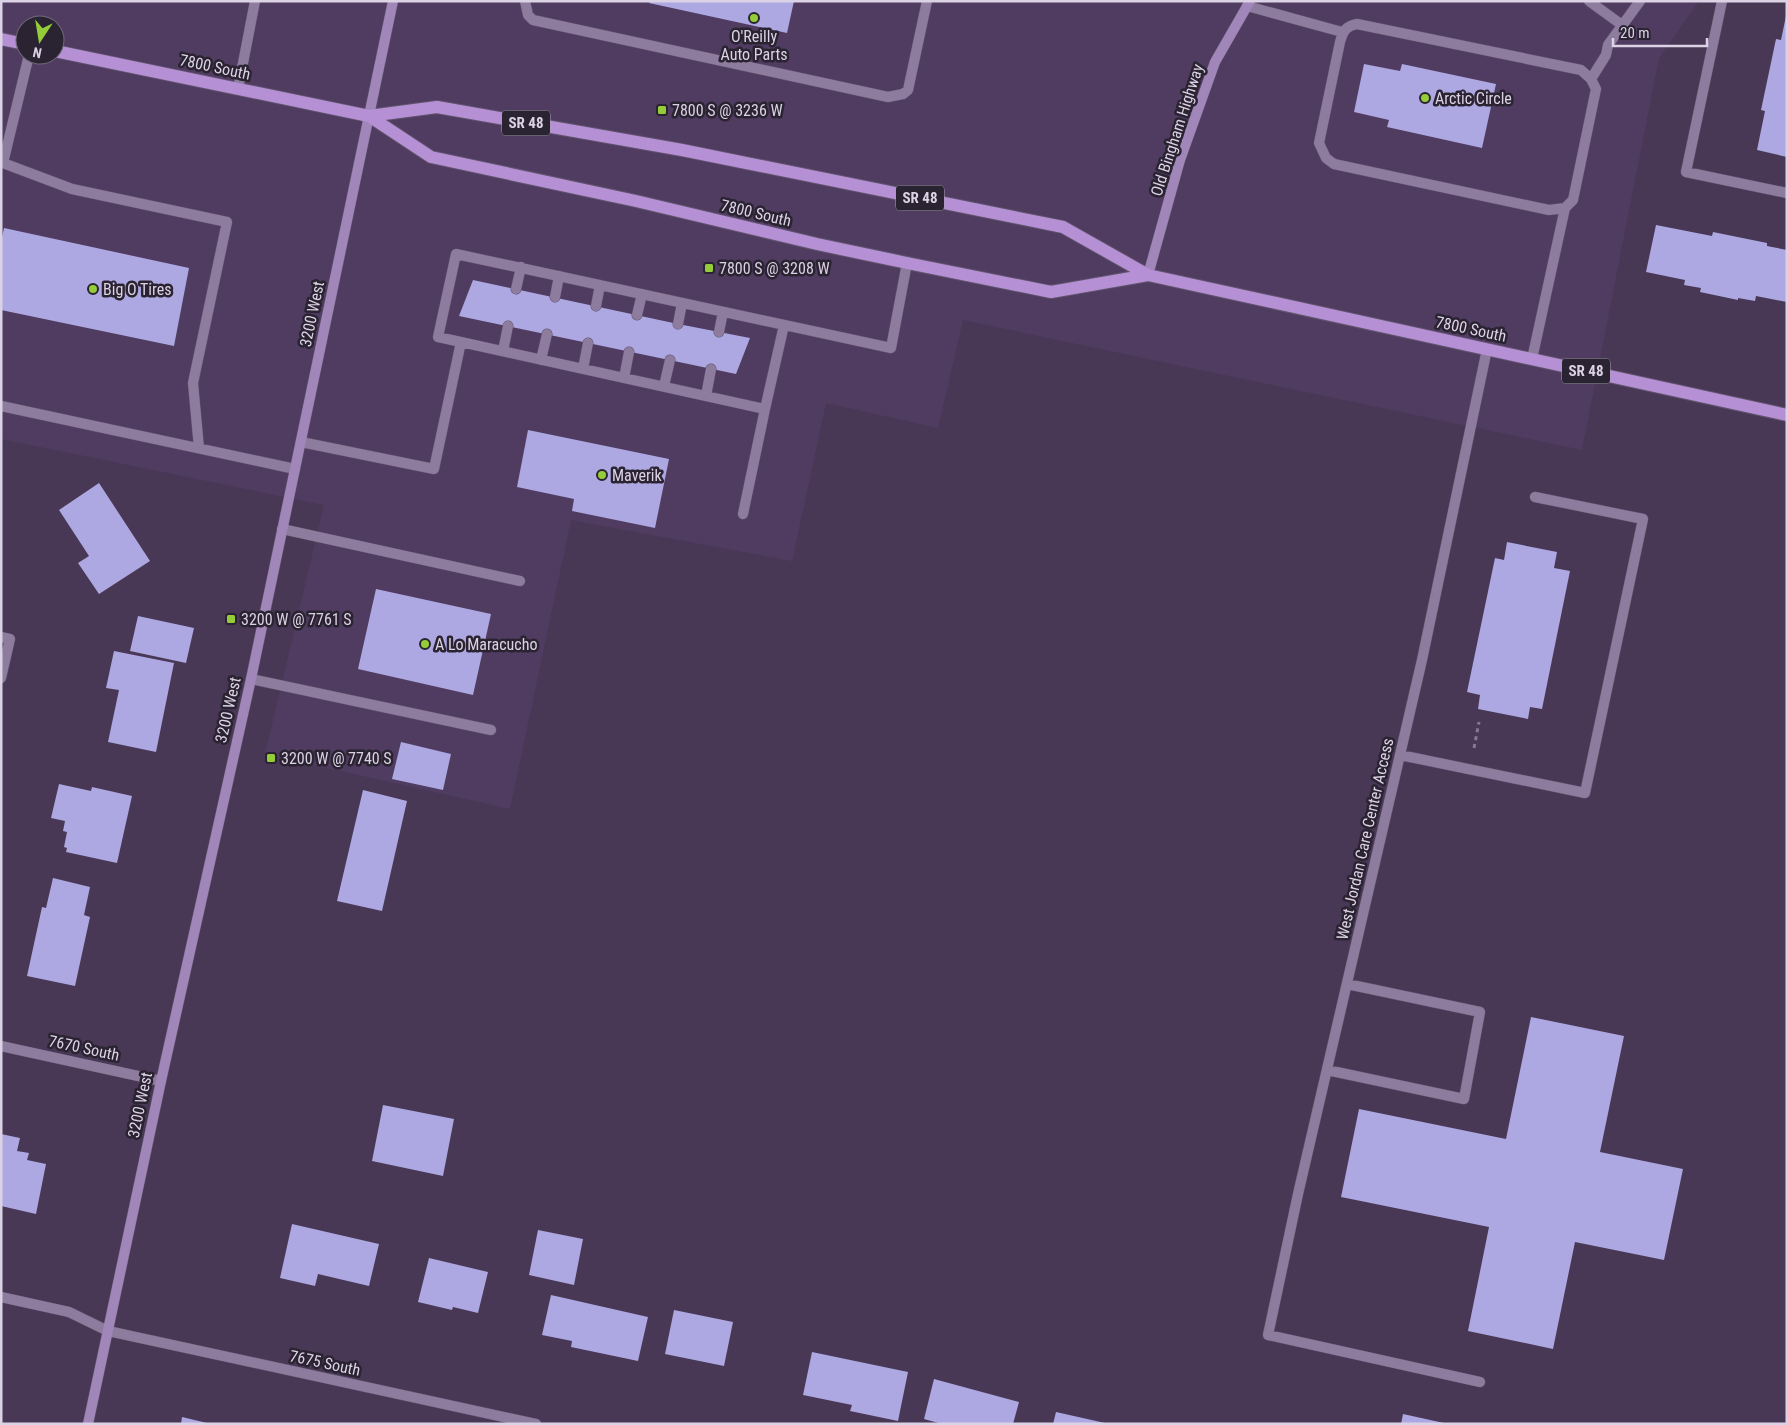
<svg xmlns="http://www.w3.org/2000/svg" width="1788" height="1425" font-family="'Roboto Condensed',sans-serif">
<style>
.built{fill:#503c61;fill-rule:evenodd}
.building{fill:#ada8e1}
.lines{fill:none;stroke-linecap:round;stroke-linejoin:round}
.lane-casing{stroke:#62546e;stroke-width:11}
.street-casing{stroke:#62546e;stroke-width:11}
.secondary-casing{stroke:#62546e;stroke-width:11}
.primary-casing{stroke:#62546e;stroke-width:14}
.path{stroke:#867992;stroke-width:3;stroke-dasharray:4 4;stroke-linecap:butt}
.lane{stroke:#8d7c9e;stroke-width:10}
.street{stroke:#8d7c9e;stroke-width:10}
.secondary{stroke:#a186b9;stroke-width:10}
.primary{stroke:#b590d5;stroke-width:12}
.poi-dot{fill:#95cc3a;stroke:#2a2331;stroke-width:2}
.labels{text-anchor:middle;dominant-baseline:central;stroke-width:5;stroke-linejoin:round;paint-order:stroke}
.shield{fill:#2a2331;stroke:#a79eaf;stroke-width:1}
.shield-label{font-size:15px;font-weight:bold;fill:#dcd2e5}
.poi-label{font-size:16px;fill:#dcd2e5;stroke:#2a2331;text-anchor:start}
.street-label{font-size:16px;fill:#dcd2e5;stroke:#2a2331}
</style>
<rect width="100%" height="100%" fill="#483856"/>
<!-- built -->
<path class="built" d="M1 1H1699L1659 58 1582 450 963 320 938 428 826 403 792 561 571 520 510 809 265 754 324 505 1 439ZM25 25H55V55H25Z"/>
<!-- building -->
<path class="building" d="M650 1H794L787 33 649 3Z
M1786 16H1787V157L1757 150 1765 111 1761 110 1776 39 1781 40Z
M1364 64 1400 71 1402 64 1496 84 1482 148 1387 127 1389 120 1354 112Z
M1656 225 1712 236 1713 232 1767 243V246L1787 250V302L1756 296 1755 301 1738 298V300L1700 292 1701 288 1684 285 1685 280 1646 272Z
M4 228 189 268 174 346 1 310V242Z
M473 280 678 324 750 338 736 374 459 316Z
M528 430 669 459 655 528 572 511 574 499 517 487Z
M99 483 150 561 99 594 78 563 89 556 59 510Z
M1507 542 1557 552 1554 568 1570 571 1542 709 1530 707 1528 719 1478 709 1480 695 1467 692 1495 558 1504 560Z
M376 589 491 614 473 695 358 669Z
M138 616 194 628 186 663 130 651Z
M114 651 174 663 156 752 108 742 119 690 106 688Z
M401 742 451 754 443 790 392 779Z
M59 784 91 791 92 787 132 796 117 863 66 852 67 848 64 847 67 832 63 831 65 821 51 818Z
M363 790 407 801 382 911 337 901Z
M53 878 90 887 84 915 90 917 75 986 27 976 42 907 46 908Z
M1531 1017 1624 1036 1600 1152 1683 1169 1664 1260 1575 1242 1553 1349 1468 1331 1489 1227 1341 1197 1359 1109 1506 1139Z
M383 1105 454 1119 443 1176 372 1161Z
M1 1134 20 1138 17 1151 29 1153 27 1160 46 1164 36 1214 1 1206Z
M292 1224 379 1244 369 1286 318 1274 315 1286 280 1278Z
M538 1230 583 1239 574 1285 529 1275Z
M429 1258 488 1272 478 1313 453 1307 452 1310 418 1302Z
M551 1295 648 1317 638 1361 571 1347 572 1341 542 1335Z
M674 1310 733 1322 724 1366 665 1354Z
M812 1352 908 1372 898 1421 850 1411 852 1405 803 1395Z
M934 1379 1019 1402 1013 1424H942L924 1419Z
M1056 1412 1105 1423V1424H1053Z
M1403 1414 1444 1423V1424H1401Z
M182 1417 207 1423 206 1424H181Z"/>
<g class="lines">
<defs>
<path id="lane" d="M525 1 528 15 533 20 888 97 903 94 908 90 927 1
M1589 1 1622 25
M1722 1 1686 172 1787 193
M1247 6 1342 32
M1357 24 1581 70 1591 79 1596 89 1573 200 1565 208 1549 210 1334 164 1326 158 1319 143 1340 42C1343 31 1346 26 1357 24Z
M29 55 3 163 72 189 227 222 193 383 199 448
M1591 79 1606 55 1608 45 1640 1
M238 89 255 1
M516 289 521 267
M555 297 559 276
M596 306 600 285
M637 315 642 294
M678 324 682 303
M719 332 723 312
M461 342 438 337 456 254 891 348 907 263
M503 351 508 326
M1532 359 1565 208
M541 360 547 334
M583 369 588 343
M624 378 629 352
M664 386 670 360
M706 396 711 369
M1 406 295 469
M765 409 784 325
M301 442 434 469 461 342 765 409 743 514
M282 529 520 581
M251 679 491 730
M1400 755 1585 793 1643 519 1535 497
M1327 1070 1464 1099 1480 1012 1347 984
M1 1297 69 1312 108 1331
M1480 1382 1268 1335 1298 1194 1422 660 1487 349"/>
<path id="street" d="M1 637 10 639 1 678
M1 1046 161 1081
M108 1331 536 1424"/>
<path id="secondary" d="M1148 275 1180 160 1215 62 1250 1
M88 1424 161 1081 251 679 393 1"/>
<path id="primary" d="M1 39 25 44
M55 51 369 116 437 107 682 150 1063 227 1148 275 1787 415
M369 116 431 157 636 201 817 244 907 263 1051 292 1148 275"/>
</defs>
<!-- lane casing -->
<use href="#lane" class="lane-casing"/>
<!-- street casing -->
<use href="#street" class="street-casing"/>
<!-- secondary casing -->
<use href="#secondary" class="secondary-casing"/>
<!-- primary casing -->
<use href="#primary" class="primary-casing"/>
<!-- path -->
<path class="path" d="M1474 748 1479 722"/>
<!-- lane -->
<use href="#lane" class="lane"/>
<!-- street -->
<use href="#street" class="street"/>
<!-- secondary -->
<use href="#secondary" class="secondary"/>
<!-- primary -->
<use href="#primary" class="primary"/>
</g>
<!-- markers -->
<g class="poi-dot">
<circle cx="754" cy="18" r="5"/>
<circle cx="1425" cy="98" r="5"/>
<rect x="657" y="105" width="10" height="10" rx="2.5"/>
<rect x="704" y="263" width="10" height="10" rx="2.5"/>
<circle cx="93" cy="289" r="5"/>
<circle cx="602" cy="475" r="5"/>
<rect x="226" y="614" width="10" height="10" rx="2.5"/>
<circle cx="425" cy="644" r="5"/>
<rect x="266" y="753" width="10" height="10" rx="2.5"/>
</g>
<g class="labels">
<!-- shield labels -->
<g class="shield">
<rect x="502" y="110.5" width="48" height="25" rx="4"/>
<rect x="896" y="185.5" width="48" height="25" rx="4"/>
<rect x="1562" y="358.5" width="48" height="25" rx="4"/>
</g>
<g class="shield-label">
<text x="526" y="123">SR 48</text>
<text x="920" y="198">SR 48</text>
<text x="1586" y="371">SR 48</text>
</g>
<!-- poi labels -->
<g class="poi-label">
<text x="754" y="36" text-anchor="middle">O'Reilly<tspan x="754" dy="18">Auto Parts</tspan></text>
<text x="1435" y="98">Arctic Circle</text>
<text x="672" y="110">7800 S @ 3236 W</text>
<text x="719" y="268">7800 S @ 3208 W</text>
<text x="103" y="289">Big O Tires</text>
<text x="612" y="475">Maverik</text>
<text x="241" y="619">3200 W @ 7761 S</text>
<text x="435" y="644">A Lo Maracucho</text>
<text x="281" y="758">3200 W @ 7740 S</text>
</g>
<!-- street labels -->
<g class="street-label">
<text transform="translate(215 67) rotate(12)">7800 South</text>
<text transform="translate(1177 130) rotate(-72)">Old Bingham Highway</text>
<text transform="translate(756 213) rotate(13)">7800 South</text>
<text transform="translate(312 314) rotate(-78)">3200 West</text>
<text transform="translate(1471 329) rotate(12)">7800 South</text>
<text transform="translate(228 710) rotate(-77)">3200 West</text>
<text transform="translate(1365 839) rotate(-77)">West Jordan Care Center Access</text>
<text transform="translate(84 1048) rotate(12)">7670 South</text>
<text transform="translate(140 1105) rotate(-78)">3200 West</text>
<text transform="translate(325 1363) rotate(12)">7675 South</text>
</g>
</g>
<!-- border -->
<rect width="1788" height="1425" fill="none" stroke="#dcd2e5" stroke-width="5"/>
<!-- north arrow -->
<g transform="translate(40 40) rotate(192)"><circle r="24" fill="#2a2331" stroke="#716979"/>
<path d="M0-4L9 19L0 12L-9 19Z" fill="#95cc3a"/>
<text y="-8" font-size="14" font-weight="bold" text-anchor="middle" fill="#dcd2e5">N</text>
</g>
<!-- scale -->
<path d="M1613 38v8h94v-8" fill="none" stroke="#dcd2e5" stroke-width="2.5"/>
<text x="1620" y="38" font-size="15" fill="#dcd2e5" stroke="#2a2331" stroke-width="4" paint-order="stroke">20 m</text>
</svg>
